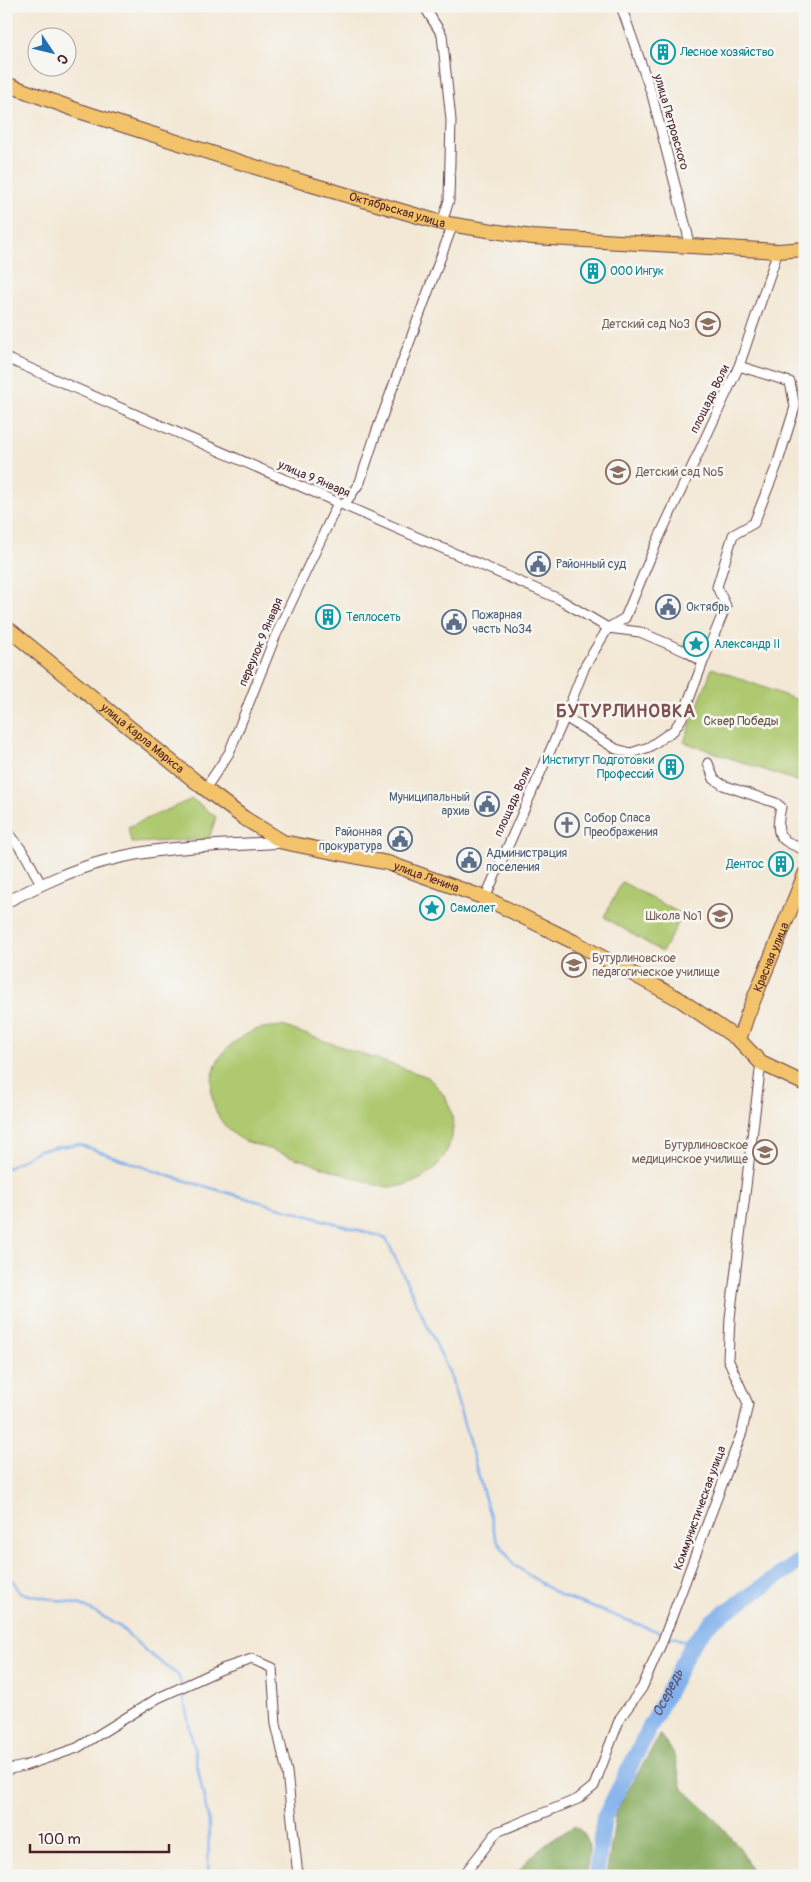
<svg xmlns="http://www.w3.org/2000/svg" width="811" height="1882" font-family="Pangolin,sans-serif">
<style>
.green{fill:#aec96f;stroke:#7c744d}
.forest{fill:#8aad62;stroke:#6a6646}
.lines{fill:none;stroke-linecap:round;stroke-linejoin:round}
.stream{stroke:#81b1ec;stroke-width:2.5}
.river{stroke:#81b1ec;stroke-width:16}
.minor-casing{stroke:#633d44;stroke-width:11}
.tertiary-casing{stroke:#633d44;stroke-width:13}
.primary-casing{stroke:#633d44;stroke-width:16}
.minor{stroke:#fff;stroke-width:9}
.tertiary{stroke:#fff;stroke-width:11}
.primary{stroke:#f2c36a;stroke-width:14}
.labels{text-anchor:middle;dominant-baseline:central;stroke-width:5;stroke-linejoin:round;paint-order:stroke}
.culture-label{font-size:12px;fill:#0d838f;stroke:#f6f6f2;text-anchor:start}
.street-label{font-size:12px;fill:#4a1f2b;stroke:#f6f6f2}
.education-label{font-size:12px;fill:#785e54;stroke:#f6f6f2;text-anchor:end}
.service-label{font-size:12px;fill:#4e5e75;stroke:#f6f6f2;text-anchor:start}
.park-label{font-size:12px;fill:#68523f;stroke:#f6f6f2}
.worship-label{font-size:12px;fill:#5b616d;stroke:#f6f6f2;text-anchor:start}
.water-label{font-size:14px;font-style:italic;fill:#5d526f;stroke:#f6f6f2}
.district-label{font-size:18px;font-weight:bold;letter-spacing:1px;fill:#80524f;stroke:#f6f6f2}
</style>
<rect width="100%" height="100%" fill="#f6f6f2"/>
<filter id="ink" filterUnits="userSpaceOnUse"><feTurbulence type="fractalNoise" baseFrequency=".02" numOctaves="2"/><feDisplacementMap in="SourceGraphic" scale="10" xChannelSelector="R" yChannelSelector="G"/><feConvolveMatrix kernelMatrix="1 2 1 2 8 2 1 2 1" color-interpolation-filters="sRGB"/></filter>
<filter id="wash" filterUnits="userSpaceOnUse"><feTurbulence type="fractalNoise" baseFrequency=".0096" numOctaves="4" result="noise"/><feDisplacementMap in="SourceGraphic" scale="20" xChannelSelector="R" yChannelSelector="G"/><feGaussianBlur stdDeviation="1.12" result="paint"/><feColorMatrix in="noise" values="0 0 0 0 0 0 0 0 0 0 0 0 0 0 0 0 0 1.4 0 .05"/><feComposite in="paint" operator="in"/></filter>
<g filter="url(#wash)">
<rect width="100%" height="100%" fill="#f3e8d5"/>
<!-- green -->
<path class="green" d="M690 638 700 641 703 652 683 645Z
M712 668 805 703V784L684 742Z
M192 799 216 817 209 839 131 843 128 827Z
M622 882 683 915 662 952 604 917Z
M282 1026 428 1077C437 1086 446 1096 450 1108 462 1142 436 1180 401 1186 395 1187 388 1187 382 1187L245 1141C240 1138 234 1135 229 1130 210 1112 206 1082 219 1059 226 1046 242 1036 255 1030 263 1027 274 1027 282 1026Z"/>
<!-- forest -->
<path class="forest" d="M660 1735 673 1752 683 1789 711 1815 740 1848 754 1876H606L617 1809Z
M575 1826C595 1840 589 1855 585 1876H515C530 1854 552 1839 575 1826Z"/>
<g class="lines">
<!-- stream -->
<path class="stream" d="M6 1169 39 1150 78 1144 169 1176 386 1238 450 1374 496 1538 514 1565 559 1595 692 1644
M6 1570 20 1593 81 1605 117 1624 147 1652 179 1676 181 1685
M182 1690 209 1823 208 1876"/>
<!-- river -->
<path class="river" id="s1" d="M596 1876 604 1818 692 1644 712 1621 805 1558"/>
</g>
</g>
<g filter="url(#ink)">
<g class="lines">
<defs>
<path id="minor" d="M424 6 442 35 451 120 449 200 442 223
M621 6 652 95 688 235 687 247
M6 358 559 599 608 628 640 632 687 652 703 662 682 718 674 730 649 747 631 753 616 749 565 717
M344 505 360 482 376 433 450 232 454 226
M703 662 726 606 717 587 733 535 754 523 777 465 795 407 790 382 739 366
M708 763 714 779 723 785 776 803 781 807C775 836 777 839 805 850
M205 789 229 753 275 637 338 503
M6 829 26 856 41 884
M485 898 565 717 585 666 608 628 625 618 656 544 739 366 778 251
M6 1770 24 1766 77 1748 158 1698 222 1669 252 1659 272 1668 276 1724 287 1772 298 1876
M463 1876 497 1832 578 1799 594 1786 620 1718 642 1688 663 1640 742 1432 748 1404 728 1359 730 1318 761 1063"/>
<path id="tertiary" d="M6 902C38 886 70 870 105 861 162 845 224 846 283 842"/>
<g id="primary">
<path id="s2" d="M6 84 79 111 309 184 442 223 532 237 778 251 805 249"/>
<path id="s3" d="M6 627 200 785 244 818 283 842 388 863 485 898 574 942 679 999 739 1040 761 1063 805 1084"/>
<path id="s4" d="M739 1040 747 1016 805 874"/>
</g>
</defs>
<!-- minor casing -->
<use href="#minor" class="minor-casing"/>
<!-- tertiary casing -->
<use href="#tertiary" class="tertiary-casing"/>
<!-- primary casing -->
<use href="#primary" class="primary-casing"/>
<!-- minor -->
<use href="#minor" class="minor"/>
<!-- tertiary -->
<use href="#tertiary" class="tertiary"/>
<!-- primary -->
<use href="#primary" class="primary"/>
</g>
</g>
<!-- icons -->
<defs>
<symbol id="building-ring" viewBox="-11 -11 22 22"><circle r="9.5" fill="#f6f6f2" stroke="#0f9aa8" stroke-width="1.5"/><path d="M-4-6H4V6H1V3H-1V6H-4ZM-2.5-4.3h1.7v1.8h-1.7ZM.8-4.3h1.7v1.8H.8ZM-2.5-1h1.7V.8h-1.7ZM.8-1h1.7V.8H.8Z" fill="#0f9aa8"/></symbol>
<symbol id="school-ring" viewBox="-11 -11 22 22"><circle r="9.5" fill="#f6f6f2" stroke="#8d6e63" stroke-width="1.5"/><path d="M0-5L7-2L0 1L-7-2ZM-4 1L0 2.5L4 1V4Q0 6-4 4Z" fill="#8d6e63"/></symbol>
<symbol id="civic-ring" viewBox="-11 -11 22 22"><circle r="9.5" fill="#f6f6f2" stroke="#5c6f8a" stroke-width="1.5"/><path d="M-.6-6.5H3V-4.5H.6V-3L4-1V1h2V6H-6V1h2V-1L-.6-3ZM-1.2 2.5V6h2.4V2.5Z" fill="#5c6f8a"/></symbol>
<symbol id="sight-ring" viewBox="-11 -11 22 22"><circle r="9.5" fill="#f6f6f2" stroke="#0f9aa8" stroke-width="1.5"/><path d="M0-6L1.8-2.2L6-1.7L2.9 1.2L3.7 5.4L0 3.3L-3.7 5.4L-2.9 1.2L-6-1.7L-1.8-2.2Z" fill="#0f9aa8"/></symbol>
<symbol id="church-ring" viewBox="-11 -11 22 22"><circle r="9.5" fill="#f6f6f2" stroke="#6b7280" stroke-width="1.5"/><path d="M-1.2-6h2.4v3.5h3.3v2.4h-3.3V6h-2.4V-.1h-3.3v-2.4h3.3Z" fill="#6b7280"/></symbol>
<symbol id="university-ring" viewBox="-11 -11 22 22"><circle r="9.5" fill="#f6f6f2" stroke="#8d6e63" stroke-width="1.5"/><path d="M0-5L7-2L0 1L-7-2ZM-4 1L0 2.5L4 1V4Q0 6-4 4Z" fill="#8d6e63"/></symbol>
</defs>
<g fill-rule="evenodd">
<use href="#building-ring" x="649" y="38" width="28" height="28"/>
<use href="#building-ring" x="579" y="257" width="28" height="28"/>
<use href="#school-ring" x="694" y="310" width="28" height="28"/>
<use href="#school-ring" x="604" y="458" width="28" height="28"/>
<use href="#civic-ring" x="524" y="550" width="28" height="28"/>
<use href="#civic-ring" x="654" y="593" width="28" height="28"/>
<use href="#building-ring" x="314" y="603" width="28" height="28"/>
<use href="#civic-ring" x="440" y="608" width="28" height="28"/>
<use href="#sight-ring" x="682" y="630" width="28" height="28"/>
<use href="#building-ring" x="657" y="753" width="28" height="28"/>
<use href="#civic-ring" x="473" y="790" width="28" height="28"/>
<use href="#church-ring" x="553" y="811" width="28" height="28"/>
<use href="#civic-ring" x="386" y="825" width="28" height="28"/>
<use href="#civic-ring" x="455" y="846" width="28" height="28"/>
<use href="#building-ring" x="767" y="850" width="28" height="28"/>
<use href="#sight-ring" x="418" y="894" width="28" height="28"/>
<use href="#school-ring" x="706" y="902" width="28" height="28"/>
<use href="#university-ring" x="560" y="951" width="28" height="28"/>
<use href="#university-ring" x="751" y="1138" width="28" height="28"/>
</g>
<g class="labels">
<!-- culture labels -->
<g class="culture-label">
<text x="680" y="52">Лесное хозяйство</text>
<text x="610" y="271">ООО Ингук</text>
<text x="346" y="617">Теплосеть</text>
<text x="714" y="644">Александр II</text>
<text x="654" y="760" text-anchor="end">Институт Подготовки<tspan x="654" dy="14">Профессий</tspan></text>
<text x="764" y="864" text-anchor="end">Дентос</text>
<text x="450" y="908">Самолет</text>
</g>
<!-- street labels -->
<g class="street-label">
<text transform="translate(671 122) rotate(74)">улица Петровского</text>
<text stroke="none"><textPath href="#s2" startOffset="411">Октябрьская улица</textPath></text>
<text transform="translate(710 399) rotate(-64)">площадь Воли</text>
<text transform="translate(314 479) rotate(23)">улица 9 Января</text>
<text transform="translate(261 642) rotate(-67)">переулок 9 Января</text>
<text stroke="none"><textPath href="#s3" startOffset="176">улица Карла Маркса</textPath></text>
<text transform="translate(513 802) rotate(-66)">площадь Воли</text>
<text stroke="none"><textPath href="#s3" startOffset="499">улица Ленина</textPath></text>
<text stroke="none"><textPath href="#s4" startOffset="89">Красная улица</textPath></text>
<text transform="translate(700 1508) rotate(-70)">Коммунистическая улица</text>
</g>
<!-- education labels -->
<g class="education-label">
<text x="690" y="324">Детский сад №3</text>
<text x="636" y="472" text-anchor="start">Детский сад №5</text>
<text x="702" y="916">Школа №1</text>
<text x="592" y="958" text-anchor="start">Бутурлиновское<tspan x="592" dy="14">педагогическое училище</tspan></text>
<text x="748" y="1145">Бутурлиновское<tspan x="748" dy="14">медицинское училище</tspan></text>
</g>
<!-- service labels -->
<g class="service-label">
<text x="556" y="564">Районный суд</text>
<text x="686" y="607">Октябрь</text>
<text x="472" y="615">Пожарная<tspan x="472" dy="14">часть №34</tspan></text>
<text x="470" y="797" text-anchor="end">Муниципальный<tspan x="470" dy="14">архив</tspan></text>
<text x="382" y="832" text-anchor="end">Районная<tspan x="382" dy="14">прокуратура</tspan></text>
<text x="486" y="853">Администрация<tspan x="486" dy="14">поселения</tspan></text>
</g>
<!-- park labels -->
<g class="park-label">
<text x="741" y="721">Сквер Победы</text>
</g>
<!-- worship labels -->
<g class="worship-label">
<text x="584" y="818">Собор Спаса<tspan x="584" dy="14">Преображения</tspan></text>
</g>
<!-- water labels -->
<g class="water-label">
<text stroke="none"><textPath href="#s1" startOffset="199">Осередь</textPath></text>
</g>
<!-- district labels -->
<g class="district-label">
<text x="626" y="711">БУТУРЛИНОВКА</text>
</g>
</g>
<!-- margin -->
<rect width="811" height="1882" fill="none" stroke="#f6f6f2" stroke-width="25"/>
<!-- north arrow -->
<g transform="translate(52 52) rotate(125)"><circle r="24" fill="#f6f6f2" stroke="#b1a0a2"/>
<path d="M0-4L9 19L0 12L-9 19Z" fill="#1f6fb2"/>
<text y="-8" font-size="14" font-weight="bold" text-anchor="middle" fill="#4a1f2b">С</text>
</g>
<!-- scale -->
<path d="M30 1844v8h139v-8" fill="none" stroke="#4a1f2b" stroke-width="2.5"/>
<text x="38" y="1844" font-size="15" fill="#4a1f2b" stroke="#f6f6f2" stroke-width="4" paint-order="stroke">100 m</text>
</svg>
